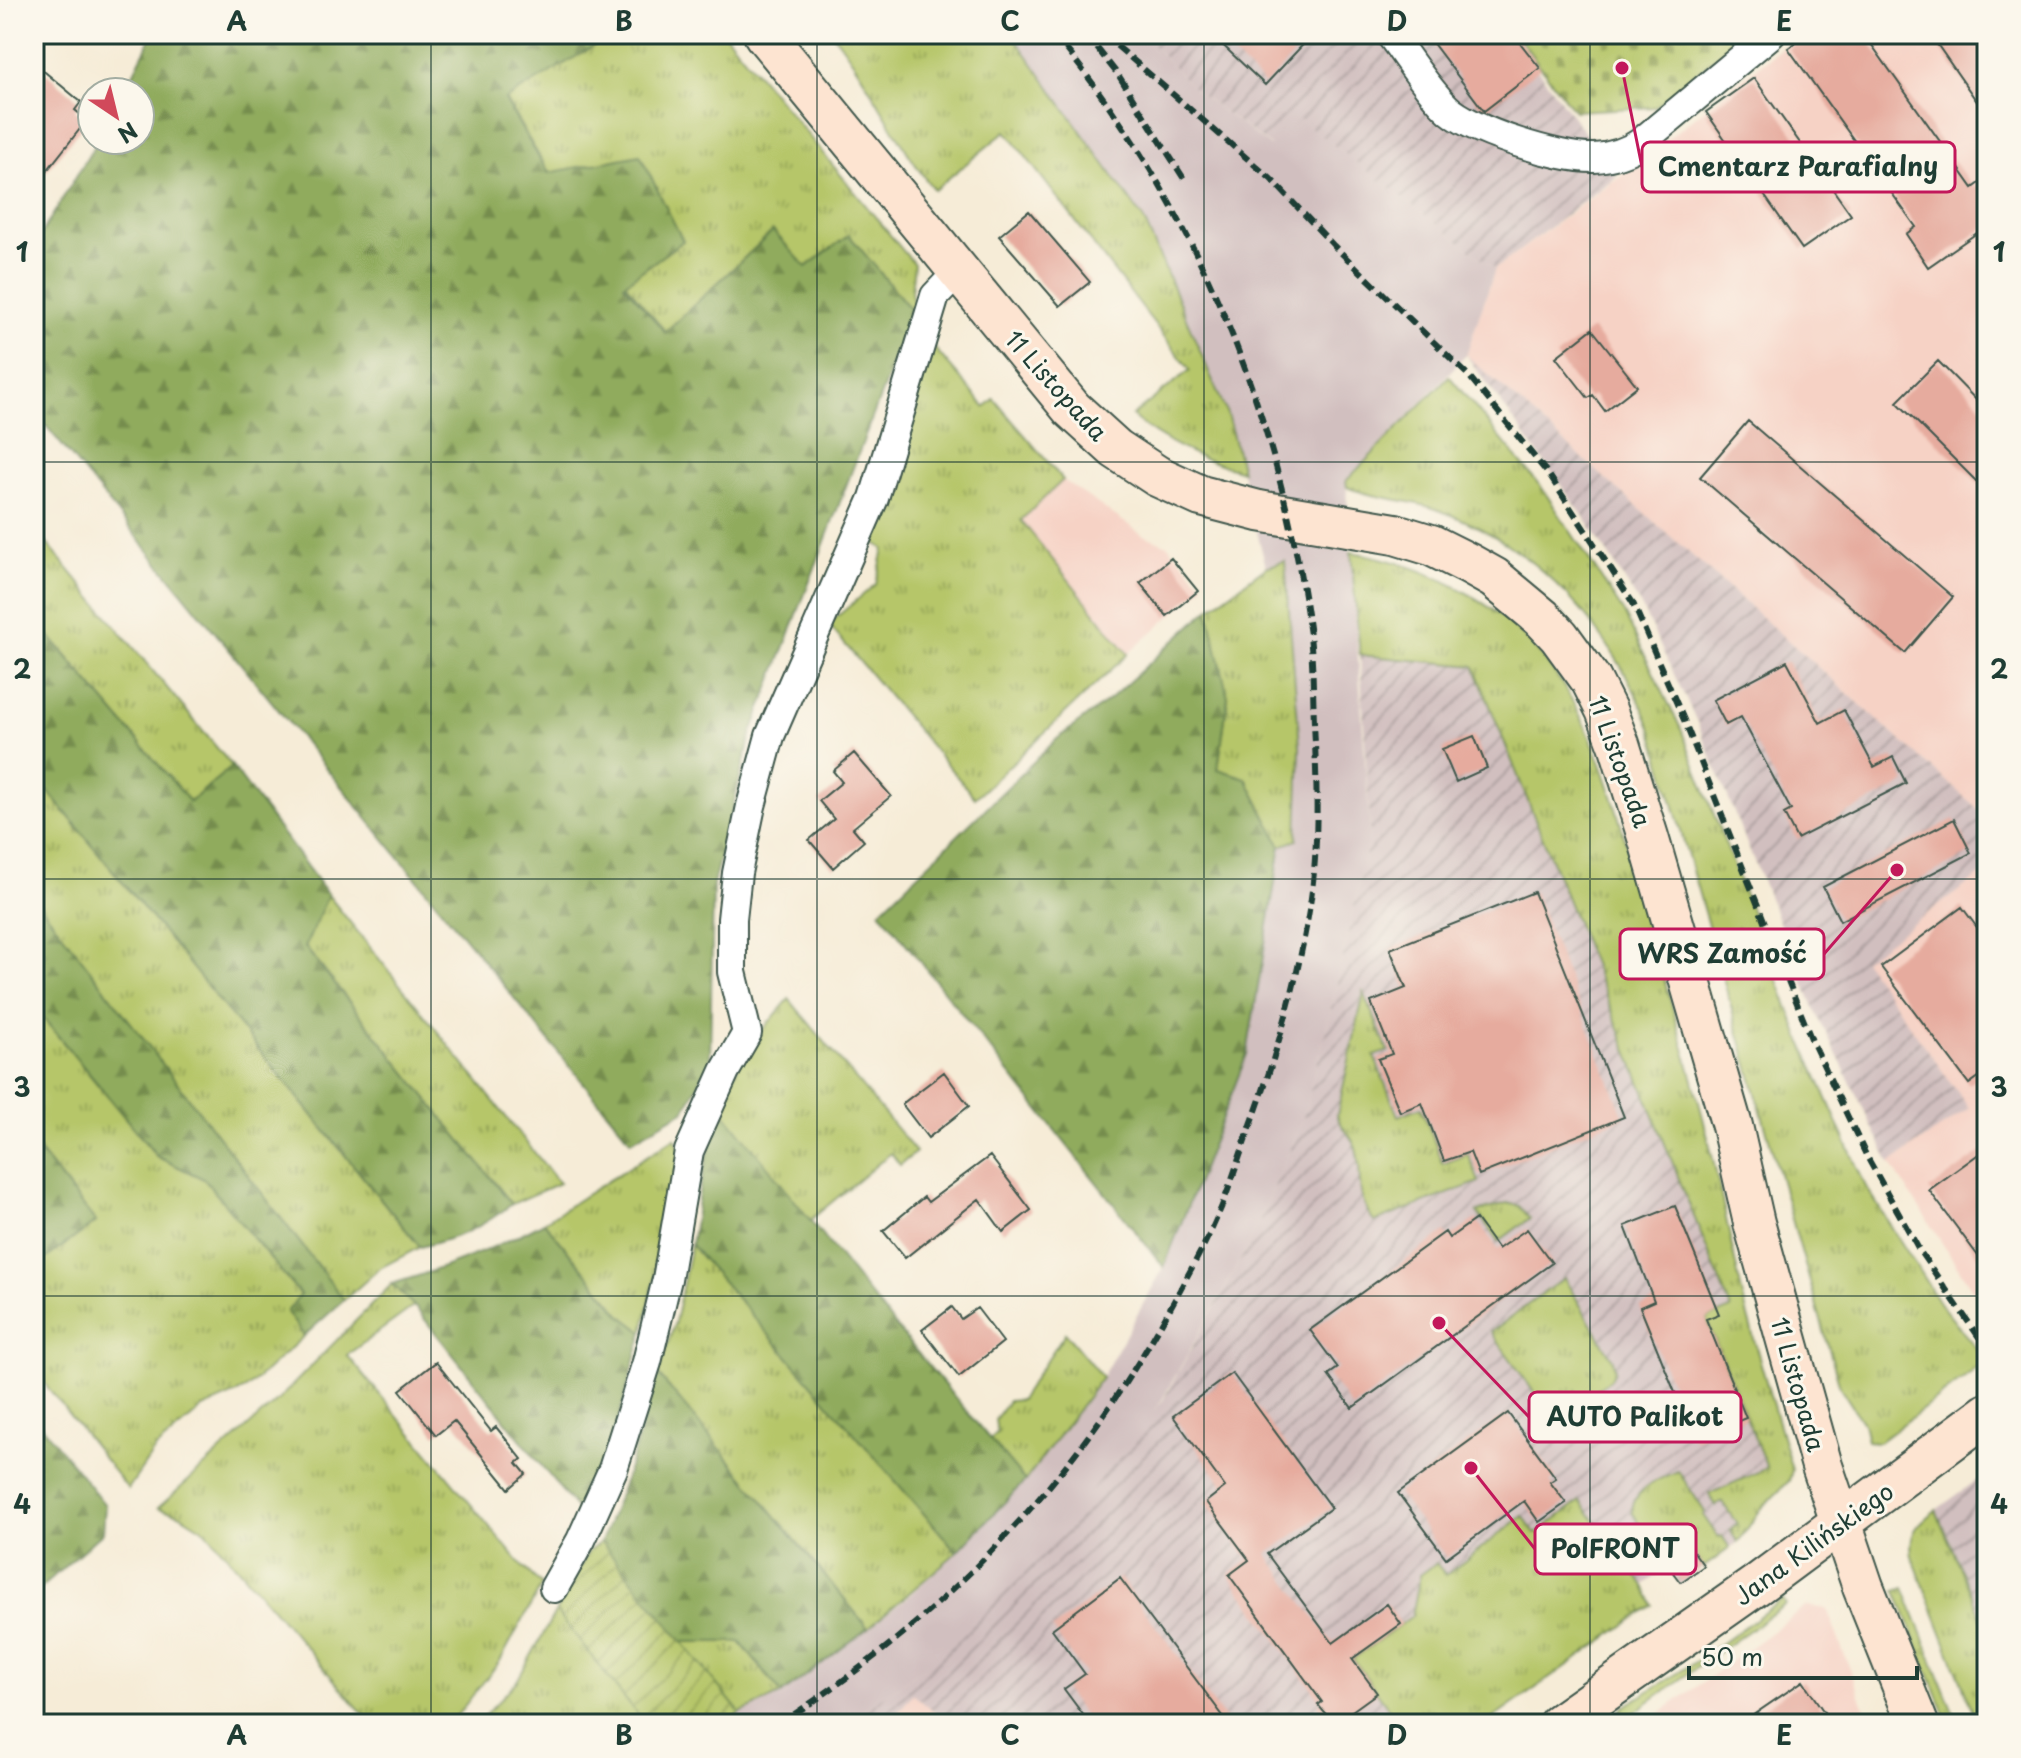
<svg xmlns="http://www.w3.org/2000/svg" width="2021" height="1758" font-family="'Playpen Sans',sans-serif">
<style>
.built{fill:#f6d2c5}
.industrial{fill:url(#industrial-furrows)}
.railway{fill:#d1bfbf}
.grass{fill:url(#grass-tufts);stroke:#6a824e;stroke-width:2}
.forest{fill:url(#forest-firs);stroke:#587448;stroke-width:2}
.cemetery{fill:url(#cemetery-stones);stroke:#6a824e;stroke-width:2}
.garden{fill:url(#garden-furrows);stroke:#6a824e;stroke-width:2}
.building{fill:#e6ab9e}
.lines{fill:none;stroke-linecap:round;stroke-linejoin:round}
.street-casing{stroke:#3f574c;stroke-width:32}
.secondary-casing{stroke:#3f574c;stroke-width:44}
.street{stroke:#fff;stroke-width:28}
.secondary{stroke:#fde4d1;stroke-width:40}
.rail{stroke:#1f3d34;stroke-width:6;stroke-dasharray:12 6;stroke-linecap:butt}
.grid{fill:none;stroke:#1f3d34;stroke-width:2;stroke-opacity:0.55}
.labels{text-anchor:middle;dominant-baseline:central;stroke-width:6;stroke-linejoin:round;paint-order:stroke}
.street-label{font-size:24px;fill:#1f3d34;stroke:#fbf7ec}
.leader{fill:none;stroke:#c2185b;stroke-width:3}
.callout-dot{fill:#c2185b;stroke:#fbf7ec;stroke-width:3}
.callout{fill:#fbf7ec;stroke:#c2185b;stroke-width:3}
.callout-label{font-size:26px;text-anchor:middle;font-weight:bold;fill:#1f3d34}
.neatline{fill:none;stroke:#1f3d34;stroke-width:3}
.grid-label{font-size:26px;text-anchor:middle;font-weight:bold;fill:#1f3d34}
</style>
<defs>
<pattern id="industrial-furrows" width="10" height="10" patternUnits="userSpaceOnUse" patternTransform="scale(2)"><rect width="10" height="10" fill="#d1bfbf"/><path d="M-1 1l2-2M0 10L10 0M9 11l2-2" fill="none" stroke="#a99c9c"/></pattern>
<pattern id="grass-tufts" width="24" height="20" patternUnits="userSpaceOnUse" patternTransform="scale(2)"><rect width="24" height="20" fill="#b6c669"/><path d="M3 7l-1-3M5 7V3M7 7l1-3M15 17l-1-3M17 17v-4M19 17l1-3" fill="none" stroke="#93a257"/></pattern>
<pattern id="forest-firs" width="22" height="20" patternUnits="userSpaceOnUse" patternTransform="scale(2)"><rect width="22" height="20" fill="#90ab5d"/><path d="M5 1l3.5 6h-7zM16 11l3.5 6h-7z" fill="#758c4e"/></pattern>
<pattern id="cemetery-stones" width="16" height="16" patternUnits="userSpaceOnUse" patternTransform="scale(2)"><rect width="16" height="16" fill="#b6c669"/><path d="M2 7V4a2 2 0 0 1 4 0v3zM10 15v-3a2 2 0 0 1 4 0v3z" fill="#93a257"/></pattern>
<pattern id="garden-furrows" width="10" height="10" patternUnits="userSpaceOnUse" patternTransform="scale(2)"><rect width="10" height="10" fill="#b6c669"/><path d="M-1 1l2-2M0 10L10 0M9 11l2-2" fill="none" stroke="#93a257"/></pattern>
</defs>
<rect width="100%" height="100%" fill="#fbf7ec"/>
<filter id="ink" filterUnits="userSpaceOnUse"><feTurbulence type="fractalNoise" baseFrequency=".0125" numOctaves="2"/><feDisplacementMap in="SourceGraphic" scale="16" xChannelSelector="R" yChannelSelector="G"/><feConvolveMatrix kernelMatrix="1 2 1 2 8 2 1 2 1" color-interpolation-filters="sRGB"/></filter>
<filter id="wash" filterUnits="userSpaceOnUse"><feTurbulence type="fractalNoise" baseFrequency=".006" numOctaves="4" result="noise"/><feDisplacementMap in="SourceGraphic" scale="32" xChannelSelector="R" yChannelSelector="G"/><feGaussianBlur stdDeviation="1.8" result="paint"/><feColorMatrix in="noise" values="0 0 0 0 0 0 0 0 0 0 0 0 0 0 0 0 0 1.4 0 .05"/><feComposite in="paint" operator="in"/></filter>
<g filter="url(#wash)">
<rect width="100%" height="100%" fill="#f6ecd7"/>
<!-- built -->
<path class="built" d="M1799 34H1987V817L1466 355 1495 269 1636 164Z
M1063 480 1143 535 1168 545 1204 586 1128 654 1021 520Z
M1987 870V1312L1890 1163 1969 1108 1862 960Z
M1807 1606 1827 1609 1871 1724H1645Z
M913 1694 948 1724H888Z"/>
<!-- industrial -->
<path class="industrial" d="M1142 34H1511L1617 176 1495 269 1301 120 1271 146 1197 92Z
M1466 355 1987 817V870L1863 960 1969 1108 1890 1163 1816 1012 1697 722 1641 606 1585 518Z
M1360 655 1474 665 1779 1428 1761 1509 1738 1542 1680 1585 1667 1568 1454 1724H948L913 1694 888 1724H845L922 1669 1163 1400 1249 1244 1301 1124 1328 1022 1370 834Z
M1987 1473V1640L1936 1510Z"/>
<!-- railway -->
<path class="railway" d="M1012 34H1142L1197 92 1270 146 1300 119 1495 269 1466 355 1346 481 1370 834 1328 1022 1301 1124 1249 1244 1162 1400 1063 1526 922 1669 845 1724H724L740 1713 782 1694 903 1601 957 1552 1025 1481 1102 1377 1164 1267 1247 1055 1281 846 1278 614 1227 414 1144 220Z"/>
<!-- grass -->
<path class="grass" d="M613 34H725L914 264 911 292 916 316 849 235 806 267 773 231 666 332C603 261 553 181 505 99Z
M833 34H1012L1144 220 1227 414 1242 471C1203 460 1163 443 1132 416L1190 370 1006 131 934 190C896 142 871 82 833 34Z
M931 344 985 407 994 399 1063 480 1021 520 1128 654 975 798 828 624 876 584 884 549 868 538Z
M1449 376 1542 488 1624 613 1681 729 1801 1040 1865 1185 1940 1304 1987 1361 1879 1442 1867 1441 1863 1423 1840 1387 1652 730C1613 631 1539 545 1436 509 1407 499 1375 499 1347 487L1346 481Z
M34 528 232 766 190 802 34 618Z
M1351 552C1423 564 1492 597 1539 653 1602 726 1621 830 1647 920 1664 978 1681 1036 1697 1095 1716 1163 1728 1233 1744 1301 1758 1358 1776 1414 1792 1470L1789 1481 1761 1509 1738 1542 1730 1530 1737 1524 1722 1502 1716 1506 1709 1494 1767 1468 1706 1319 1731 1309 1474 666 1360 655Z
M1285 561 1300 747 1297 840 1281 846 1246 778 1218 769 1228 697 1208 610 1266 567Z
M34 774 420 1247 380 1268 344 1300 34 897Z
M328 895 559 1183 512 1204 305 947Z
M1364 993 1388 1051 1374 1056 1398 1116 1421 1107 1443 1164 1468 1154 1479 1182 1374 1222C1353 1192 1364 1179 1356 1148 1352 1136 1341 1128 1337 1115Z
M789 999 916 1152 900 1165 891 1153 809 1221 719 1106 747 1048Z
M34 1007 157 1157 204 1179 301 1295 287 1312 304 1336 246 1389 203 1408 156 1448 128 1489 34 1370V1267L96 1222 34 1145Z
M675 1138 682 1152 643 1332 622 1316 544 1222Z
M1507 1203 1519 1206 1530 1218 1499 1241 1477 1212Z
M691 1245 957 1552 868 1628 658 1374 675 1322Z
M1564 1278 1613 1360 1615 1370 1611 1379 1554 1420 1491 1332Z
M392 1284 414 1306 347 1355 522 1566 542 1585 500 1661 450 1724H372L206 1531 179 1514 158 1508 278 1400Z
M1065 1333 1102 1377 1025 1481 989 1441 997 1432 995 1420 1008 1401 1020 1400Z
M1678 1471 1705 1512 1703 1515 1718 1537 1722 1536 1730 1548 1704 1567 1686 1541 1663 1558 1632 1512C1633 1488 1659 1479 1678 1471Z
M1580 1501 1644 1586 1653 1605 1485 1724H1400L1353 1659 1412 1616 1420 1575 1436 1563 1446 1575 1523 1516 1536 1534Z
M1936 1510 1987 1632V1724H1978L1912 1556C1908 1533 1918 1523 1936 1510Z
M1904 1588 1958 1724H1949L1896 1591Z
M1783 1599 1786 1604 1618 1724 1617 1716 1622 1708 1700 1659Z
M556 1611 645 1724H477L517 1681Z
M681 1642H740L782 1694 740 1713Z"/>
<!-- forest -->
<path class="forest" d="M153 34H613L505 100 548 173 640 155 683 241 624 284 665 332 773 231 806 267 849 235 916 316 908 324 751 735 713 884 710 1062 685 1110 631 1141 34 411V246L98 140H140V92H124Z
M1208 610 1228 697 1218 769 1246 778 1281 846 1247 1054 1164 1267 880 911 1057 739 1111 698Z
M34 618 190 802 232 766 328 895 305 947 512 1204C481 1228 458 1238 420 1247L34 774Z
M34 897 344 1300 304 1336 287 1312 300 1294 204 1179 158 1157 34 1007V974L45 953 34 940Z
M719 1106 895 1326 1025 1481 957 1552 691 1245 700 1187Z
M34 1145 96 1222 34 1267Z
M544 1222 622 1316 643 1332 600 1484 577 1510 414 1306 392 1284C446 1268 495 1249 544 1222Z
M658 1374 868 1628 782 1694 740 1642H681L601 1542 627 1474Z
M34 1416 105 1505 103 1532 34 1594Z"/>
<!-- cemetery -->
<path class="cemetery" d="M1516 34H1744L1655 107 1574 111Z"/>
<!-- garden -->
<path class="garden" d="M601 1542 740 1713 724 1724H645L556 1611 589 1551Z"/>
<g id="blocks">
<!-- building -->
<path class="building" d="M1211 34H1313L1265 85Z
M1426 34H1513L1540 68 1484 111Z
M1809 34H1864L1973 188 1987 178V226L1928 267 1906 234 1916 227 1788 48Z
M1930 34H1987V116Z
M34 63 81 102 75 110 87 120 34 187Z
M1754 78 1851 215 1802 249 1706 112Z
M1029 211 1090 282 1060 306 999 236Z
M1592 329 1637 386 1605 411 1593 395 1588 398 1556 357Z
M1938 361 1987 411V492L1897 402Z
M1748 421 1953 597 1905 653 1700 477Z
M1171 558 1198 591 1167 616 1140 583Z
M1787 661 1820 723 1844 710 1874 767 1893 757 1906 783 1797 839 1784 814 1791 810 1741 717 1726 725 1713 700Z
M1474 736 1487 768 1456 782 1442 749Z
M854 753 891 796 853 828 864 841 833 868 809 840 834 819 819 801 842 782 833 771Z
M1954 819 1971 853 1840 921 1823 887Z
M1534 892 1624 1117 1479 1175 1470 1152 1444 1161 1422 1103 1400 1112 1378 1059 1392 1054 1371 1002 1406 988 1390 949Z
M1962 907 1987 941V1071L1969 1084 1881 967Z
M944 1072 969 1106 928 1138 902 1104Z
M1987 1148V1268L1929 1190Z
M990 1156 1031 1210 1003 1232 979 1199 905 1258 883 1231 924 1197 928 1202Z
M1675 1206 1719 1314 1706 1319 1746 1418 1694 1439 1640 1307 1654 1301 1625 1226Z
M1476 1219 1498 1249 1527 1229 1552 1263 1352 1408 1328 1375 1338 1368 1310 1330 1445 1232 1449 1238Z
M952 1307 961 1319 977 1308 1003 1342 959 1377 922 1330Z
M436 1362 491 1431 496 1427 522 1459 517 1463 526 1474 509 1489 454 1421 436 1435 400 1390Z
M1232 1373 1331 1508 1267 1554 1333 1643 1387 1604 1401 1624 1352 1659 1377 1693 1334 1724 1318 1705 1322 1702 1229 1575 1249 1560 1206 1502 1225 1487 1173 1416Z
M1508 1413 1556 1478 1550 1482 1566 1503 1539 1522 1524 1501 1446 1558 1398 1493Z
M1686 1541 1704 1566 1681 1582 1663 1558Z
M1120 1578 1229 1724H1090L1064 1689 1085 1674 1052 1629Z
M1803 1681 1832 1724H1740Z"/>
</g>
</g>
<g filter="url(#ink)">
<use href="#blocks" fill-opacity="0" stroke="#3f574c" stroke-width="2"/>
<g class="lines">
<defs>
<path id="street" d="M1390 34C1408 58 1425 86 1446 107 1469 131 1561 159 1594 158 1611 157 1626 153 1640 143L1771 34
M554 1588 581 1540 613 1469 647 1362 667 1279 689 1151 725 1071 747 1033 732 972V919L737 873 751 806 770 736 874 498 935 296 959 271"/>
<path id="secondary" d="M764 34 1072 409 1116 449 1157 476 1201 496 1259 511 1395 534 1431 545 1469 564 1494 578 1542 618 1559 636 1591 680 1606 710 1619 744 1648 837 1732 1126 1754 1223 1822 1466 1863 1587 1918 1724
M1559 1724 1758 1584 1987 1414"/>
</defs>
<!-- street casing -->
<use href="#street" class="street-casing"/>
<!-- secondary casing -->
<use href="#secondary" class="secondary-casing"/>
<!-- street -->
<use href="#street" class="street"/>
<!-- secondary -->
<use href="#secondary" class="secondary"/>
<!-- rail -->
<path class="rail" d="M1086 34 1119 76 1186 182
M1103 34 1271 179 1334 246 1469 376 1549 475 1633 603 1684 720 1812 1041 1866 1155 1921 1253 1987 1349
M779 1724C952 1614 1088 1466 1183 1284 1195 1262 1208 1239 1218 1215 1230 1188 1238 1160 1248 1133 1276 1057 1299 978 1311 898 1319 840 1317 781 1314 723 1313 694 1313 664 1310 635 1280 414 1197 206 1054 34"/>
</g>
</g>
<!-- grid -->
<path class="grid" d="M431 34V1724M817 34V1724M1204 34V1724M1590 34V1724M34 462H1987M34 879H1987M34 1296H1987"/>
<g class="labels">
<!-- street labels -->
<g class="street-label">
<text transform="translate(1057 385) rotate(48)">11 Listopada</text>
<text transform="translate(1621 761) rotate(70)">11 Listopada</text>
<text transform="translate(1799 1384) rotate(74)">11 Listopada</text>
<text transform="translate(1813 1543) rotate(-36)">Jana Kilińskiego</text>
</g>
</g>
<!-- callouts -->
<path class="leader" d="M1622 68L1642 167M1897 870L1824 954M1439 1323L1529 1417M1471 1468L1535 1549"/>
<g class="callout-dot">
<circle cx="1622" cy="68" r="8"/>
<circle cx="1897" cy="870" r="8"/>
<circle cx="1439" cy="1323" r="8"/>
<circle cx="1471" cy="1468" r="8"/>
</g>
<g class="callout">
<rect x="1642" y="142" width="313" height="50" rx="8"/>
<rect x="1620" y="929" width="204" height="50" rx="8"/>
<rect x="1529" y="1392" width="212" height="50" rx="8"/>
<rect x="1535" y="1524" width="161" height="50" rx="8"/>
</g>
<g class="callout-label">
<text x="1798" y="176">Cmentarz Parafialny</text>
<text x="1722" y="963">WRS Zamość</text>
<text x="1635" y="1426">AUTO Palikot</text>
<text x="1615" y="1558">PolFRONT</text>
</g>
<!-- margin -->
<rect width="2021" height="1758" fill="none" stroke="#fbf7ec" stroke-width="88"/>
<!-- north arrow -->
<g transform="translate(116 116) rotate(145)"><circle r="38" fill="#fbf7ec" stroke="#a3ada2" stroke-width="2"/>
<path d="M0-6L14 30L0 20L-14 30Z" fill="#d1495b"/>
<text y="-12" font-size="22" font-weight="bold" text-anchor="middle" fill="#1f3d34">N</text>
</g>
<!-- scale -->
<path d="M1689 1666v12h228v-12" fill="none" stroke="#1f3d34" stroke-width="4"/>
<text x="1701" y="1666" font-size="24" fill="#1f3d34" stroke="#fbf7ec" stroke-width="6" paint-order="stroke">50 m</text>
<rect x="44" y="44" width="1933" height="1670" class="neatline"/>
<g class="grid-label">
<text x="237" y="31">A</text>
<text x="624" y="31">B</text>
<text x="1010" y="31">C</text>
<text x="1397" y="31">D</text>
<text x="1784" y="31">E</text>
<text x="22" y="262">1</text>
<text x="1999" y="262">1</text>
<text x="22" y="679">2</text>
<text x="1999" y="679">2</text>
<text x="22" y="1097">3</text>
<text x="1999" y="1097">3</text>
<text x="22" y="1514">4</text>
<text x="1999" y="1514">4</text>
<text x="237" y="1745">A</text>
<text x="624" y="1745">B</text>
<text x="1010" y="1745">C</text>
<text x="1397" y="1745">D</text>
<text x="1784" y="1745">E</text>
</g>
</svg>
